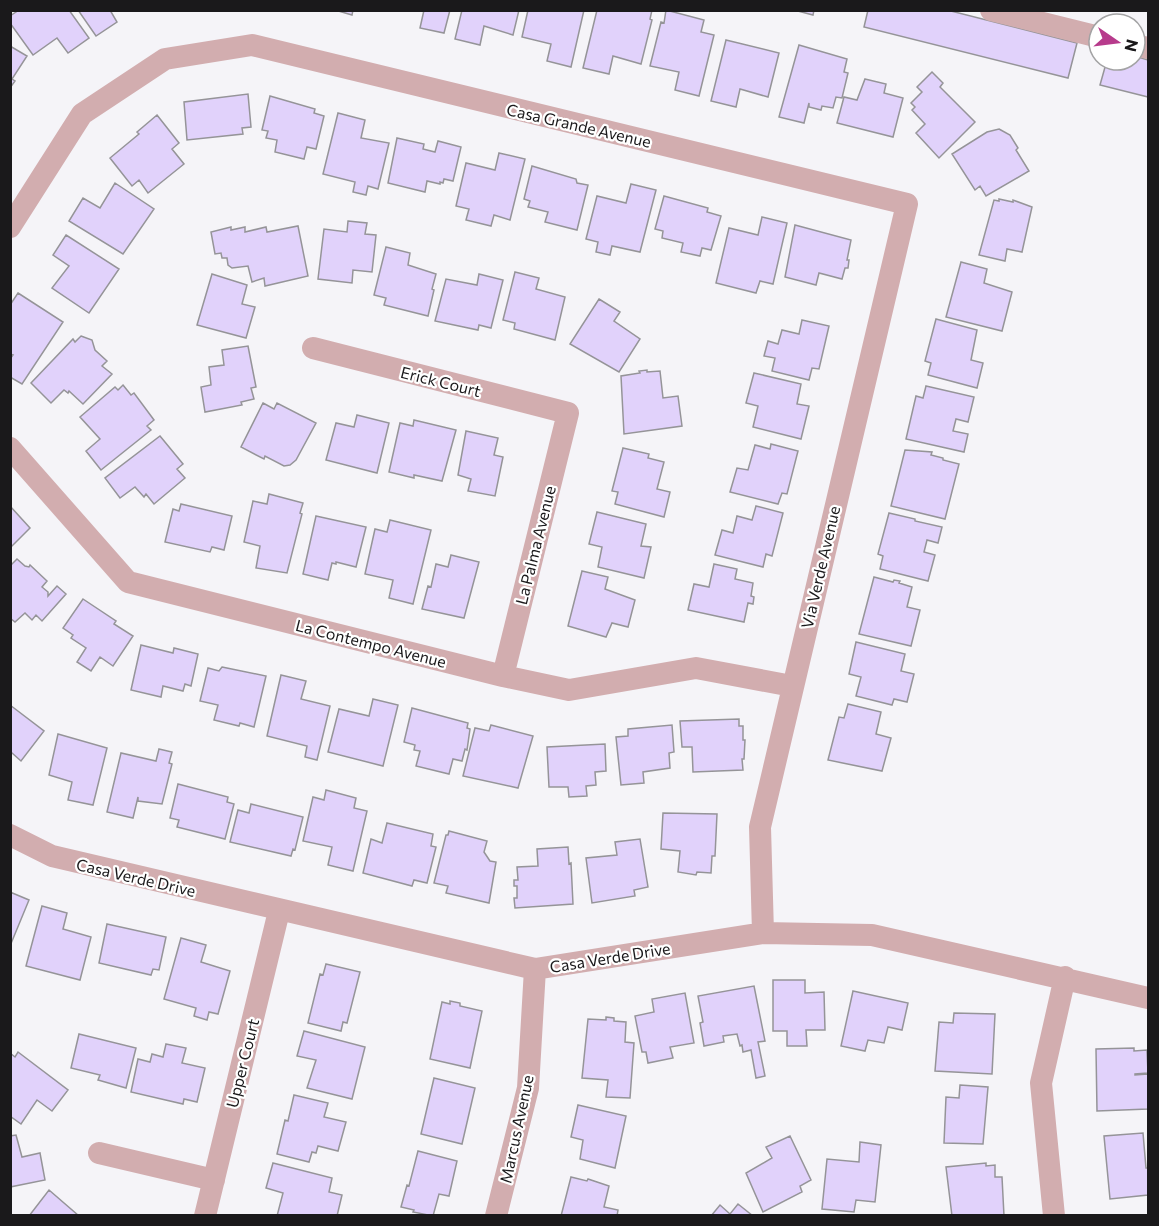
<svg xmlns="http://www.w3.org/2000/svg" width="1159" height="1226" font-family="Commissioner,sans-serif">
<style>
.building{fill:#e1d2fb;stroke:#959498;stroke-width:1.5}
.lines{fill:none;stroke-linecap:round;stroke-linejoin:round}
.minor{stroke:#d2adaf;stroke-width:22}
.labels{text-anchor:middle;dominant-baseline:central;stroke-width:4.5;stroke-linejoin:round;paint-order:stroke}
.street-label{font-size:16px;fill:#1a191b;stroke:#fff}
</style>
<rect width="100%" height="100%" fill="#f5f4f8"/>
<!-- building -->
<path class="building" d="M15 10H69L89 38 68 53 57 38 33 55 10 23V16L16 12Z
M78 10H110L117 22 96 36Z
M335 10H353L352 15Z
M424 10H450L444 33 420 28Z
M462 10H519L513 35 484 26 480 45 455 39Z
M528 10H584L571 67 547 61 551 44 522 37Z
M597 10H652L650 19 652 20 641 64 613 56 609 74 583 68Z
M666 10 704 20 701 32 714 35 699 96 675 90 679 72 650 66 661 22 664 23Z
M794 10H814L813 15Z
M868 10H947L1077 43 1068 78 864 27Z
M726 40 779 53 768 97 740 89 736 107 711 101Z
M799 45 847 59 844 72 848 73 842 98 836 97 833 108 822 106 821 110 809 107V103L804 123 779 117Z
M10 46 27 56 12 79 15 81 10 88Z
M1135 56 1148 60V97L1100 85 1107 60H1135Z
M932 72 943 83 940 87 975 122 939 158 916 133 925 124 912 110 915 107 911 103 922 92 917 87Z
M865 79 886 84 884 93 903 98 893 137 837 123 844 97 857 100Z
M248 94 251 127 242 128 243 134 187 140 184 102Z
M270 96 315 109 314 113 324 116 316 149 307 147 304 159 275 152 277 140 266 138 268 131 262 130Z
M338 113 365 120 361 138 389 143 378 189 368 186 366 195 353 192 355 182 323 174Z
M157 115 179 143 172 149 184 164 148 193 139 180 132 186 110 158 139 134 137 132Z
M999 129 1010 135 1018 148 1016 150 1029 171 986 196 980 186 975 190 952 154 987 132Z
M397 138 424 144 423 149 435 152 438 141 461 147 453 181 444 179 443 183 440 182V184L427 181 425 192 388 183Z
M499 153 525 159 510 220 494 215 491 226 466 220 469 209 456 206 466 163 495 170Z
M532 166 576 179 577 183 588 185 577 230 545 222 548 212 528 207 530 201 524 199Z
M115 183 154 209 123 254 69 221 83 198 100 208Z
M631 184 656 190 640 252 612 246 610 255 596 252 598 242 586 239 597 196 626 203Z
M664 196 708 208 707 212 721 216 711 250 702 248 700 256 681 252 683 243 662 238 663 231 655 229Z
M999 199 1013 202V200L1032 207 1022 252 1007 249 1005 261 979 255 994 200 999 201Z
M762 217 787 223 773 284 760 281 756 293 716 283 729 228 758 235Z
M348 221 367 223 365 234 376 235 372 272 353 270 352 283 318 279 324 229 347 232Z
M795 225 851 240 847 260H849L848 268H845L842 279 819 273 816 285 785 277Z
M298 226 308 276 265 286 264 278 252 282 248 266 232 268 228 265 227 258H222L221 253 215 254 211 232 231 227V230L245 227V232L266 227 267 232Z
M66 235 119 269 89 313 52 288 69 266 53 255Z
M386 247 410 253 408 265 436 274 432 289 434 290 428 316 384 305 386 298 374 295Z
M961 262 987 269 984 283 1012 292 1002 331 946 317Z
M515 272 539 278 536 289 565 297 555 340 514 329 515 323 503 320Z
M212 274 247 285 242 304 255 307 246 338 197 325Z
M479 274 503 280 491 328 479 325 478 330 435 321 446 279 477 285Z
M18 293 63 322 22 384 10 377V359L13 355 10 354V305Z
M599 299 620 312 614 321 640 339 619 372 570 344Z
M936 319 977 330 971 360 983 363 977 388 928 375 931 363 925 361Z
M802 320 829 326 819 369 812 368 809 380 772 371 775 358 764 356 768 341 778 344 782 330 799 334Z
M81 336 92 340 95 350 107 361 102 366 112 374 83 404 69 391 68 393 64 390 51 403 31 383 73 339 75 342Z
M248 346 256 387 251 388 254 399 241 402 242 405 205 412 201 387 211 385 209 367 224 365 222 350Z
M647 370V372L660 371 663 398 678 396 682 426 624 434 621 376 640 373 639 371Z
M754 373 801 384 797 404 809 406 801 439 753 427 758 406 746 403Z
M123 385 131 395 134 393 154 420 147 426 151 430 101 470 86 451 100 439 80 417 115 387 118 390Z
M926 386 974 397 968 422 956 419 953 431 968 434 964 452 906 439 916 396 923 398Z
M263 403 274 409 277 403 316 423 296 460 290 465 284 466 265 456 264 459 241 447Z
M357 415 389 423 377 473 326 460 336 423 354 427Z
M414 420 456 430 442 481 414 475V478L389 472 400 423 413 426Z
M466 431 498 438 494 455 503 457 495 496 468 491 471 479 458 475Z
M160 436 183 464 177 469 185 478 154 504 146 494 144 497 135 487 120 498 105 478Z
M771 444 798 451 787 494 782 493 778 504 730 492 737 468 748 470 755 445 770 449Z
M623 448 649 454 648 458 664 462 657 489 670 492 664 517 615 504 618 492 612 491Z
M905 450 932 452 931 455 943 458V460L959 464 945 519 891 506Z
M269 494 303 503 300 513 302 514 287 573 256 568 260 546 244 542 253 501 267 504Z
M181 504 232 516 224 550 212 547 210 552 165 542 173 509 179 511Z
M10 506 30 528 10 548Z
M756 506 783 513 772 556 766 554 763 567 715 555 722 530 733 533 737 516 752 520Z
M597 512 646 524 641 546 651 547 644 578 598 567 602 547 589 544Z
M889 513 915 519V521L942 527 938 543 927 540 924 552 935 555 928 581 880 569 883 556 878 554Z
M316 516 366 527 356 567 336 562V564L332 563 328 580 303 574Z
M390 520 431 530 413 604 389 598 393 580 365 574 375 529 387 532Z
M451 555 479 562 464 618 422 609 428 586 431 587 436 564 448 567Z
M17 559 25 566 29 567 30 565 47 581 42 587 48 592V596L57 586 66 594 42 621 36 615 32 620 25 613 15 622 10 618V566Z
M714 564 737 569 735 579 753 583 751 596 754 597 753 604 748 603 744 622 688 610 694 584 709 587Z
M582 571 608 577 605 589 635 600 628 627 612 623 606 637 568 626Z
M874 577 893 582 894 580 900 581 899 583 912 587 907 607 920 610 911 646 859 634Z
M83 599 116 621 114 624 133 636 113 666 100 657 91 671 77 662 86 648 71 638 73 635 63 628Z
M856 642 905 654 901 671 914 674 907 702 894 699 892 705 856 696 861 677 849 674Z
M141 645 173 653 174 648 198 654 191 686 185 684 183 691 163 686 161 697 131 690Z
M222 667 266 676 254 727 240 723 239 726 214 720 218 705 200 701 208 668 219 671Z
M281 675 306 681 301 699 330 706 317 760 305 757 307 746 267 736Z
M373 699 398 705 383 766 328 752 339 709 369 716Z
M848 704 881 712 876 734 891 738 882 771 828 760 839 717 844 718Z
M10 705 44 731 21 761 12 753 10 755Z
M412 708 468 723 467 728 470 729 467 750 465 749 462 761 453 759 449 774 416 766 420 751 414 750 415 745 404 742Z
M739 719V726H743V740H745L744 759H742L743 770 693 772 692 747H682L680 721Z
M491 725 533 736 518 788 463 776 475 728 489 731Z
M672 725 674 752 669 753 670 768 643 772 644 783 621 785 616 737 628 736V729Z
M58 734 107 748 93 805 68 800 72 782 49 775Z
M605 744 606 771 595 772 596 785 586 786 587 796 569 797 568 787H549L547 747Z
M159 749 172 752 169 763 172 764 162 804 138 801V797L133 818 107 812 121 753 156 761Z
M178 784 228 797 227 802 234 804 225 839 177 827 179 820 170 818Z
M326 790 356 798 354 808 367 811 353 871 328 865 332 847 303 841 313 797 324 800Z
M251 804 303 817 295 850 293 849 291 856 230 842 238 810 249 813Z
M663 813 717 814 715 856H712L711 873 697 872 696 875 678 872 680 851 661 849Z
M387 823 433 834 431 846 436 847 427 883 414 880 412 886 363 873 371 839 382 843Z
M449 831 487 841 484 852 490 861 496 862 489 903 446 893 448 886 434 883 446 835H448Z
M640 839 648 887 634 890 635 896 592 903 586 858 617 855 615 842Z
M568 847 569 864 571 863 573 904 515 908 514 898H517V886H514V880H518L517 867 538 866 537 849Z
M10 892 29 900 10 946Z
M42 906 67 913 63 929 91 937 80 980 26 966Z
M107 924 166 937 159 970 153 969 151 975 99 963Z
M181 938 206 945 201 962 230 971 218 1014 209 1012 207 1020 194 1016 196 1008 164 999Z
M326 964 360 972 347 1023 343 1022 341 1031 308 1023 320 974 323 975Z
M773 980H805V993L824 992 825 1030H806L807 1046H787V1031H773Z
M754 986 765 1041 758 1042 765 1076 756 1078 751 1050 743 1052 742 1045 740 1046 737 1034 723 1036 724 1042 704 1046 700 1023 703 1022 698 996Z
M853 991 908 1003 902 1030 888 1027 884 1043 868 1040 865 1051 841 1046Z
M685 993 694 1043 670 1047 673 1058 648 1063 646 1052H642L635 1016 654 1012 652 999Z
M450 1001 460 1003V1006L482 1011 470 1068 430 1059 442 1002 450 1004Z
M954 1013 995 1014 992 1074 935 1071 939 1022 953 1023Z
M606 1017 614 1018V1021L626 1022 625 1042 634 1043 630 1098 606 1097 608 1080 582 1078 588 1019 606 1020Z
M304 1031 365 1047 352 1099 307 1088 316 1060 297 1056Z
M79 1034 136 1048 126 1088 98 1080 100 1075 71 1068Z
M166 1044 186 1048 182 1063 205 1068 197 1102 184 1099 183 1104 131 1092 138 1059 150 1062 152 1054 163 1057Z
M1134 1048V1051L1147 1050 1148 1073 1135 1074V1075L1148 1074V1109L1097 1111 1096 1049Z
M18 1052 68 1090 52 1111 37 1100 21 1124 10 1116V1053L15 1057Z
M434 1078 475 1088 462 1144 421 1134Z
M960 1085 988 1087 983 1144 944 1143 946 1097 959 1098Z
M294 1095 328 1103 324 1117 346 1122 338 1151 318 1146 316 1153 312 1152 309 1162 277 1154 285 1120 288 1121Z
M578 1105 626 1116 615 1168 580 1159 583 1140 571 1137Z
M1143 1133 1146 1168H1148V1195L1110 1199 1104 1136Z
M16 1135 22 1157 40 1153 45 1180 10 1187V1136Z
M790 1136 811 1180 800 1186 802 1192 763 1212 746 1173 772 1158 766 1147Z
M860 1142 881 1145 875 1202 856 1200 854 1212 822 1209 827 1159 859 1162Z
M418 1151 457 1161 449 1196 439 1194 433 1216 413 1212 414 1210 401 1207 407 1185 409 1186Z
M273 1163 332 1178 329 1192 342 1195 337 1216H277L283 1193 266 1188Z
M986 1163V1166L995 1165V1177H1002L1004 1216H952L946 1167Z
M571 1177 587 1181 588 1179 609 1186 604 1207 618 1210 617 1216H561Z
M49 1190 79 1216H29Z
M738 1204 753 1216H711L720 1205 730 1214Z"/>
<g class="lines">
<!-- minor -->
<path class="minor" d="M991 10 1099 37
M1135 45 1148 48
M10 227 82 114 165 59 252 45 907 204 760 827 763 933
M313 348 568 413 503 676
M10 448 128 582 503 676 569 690 696 668 792 686
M10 835 52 856 535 969 763 933 872 935 1148 998
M99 1153 214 1180
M205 1216 279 911
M496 1216 528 1088 535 969
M1054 1216 1041 1083 1065 977"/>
</g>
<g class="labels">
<!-- street labels -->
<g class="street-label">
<text transform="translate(579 125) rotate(13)">Casa Grande Avenue</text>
<text transform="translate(441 381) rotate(14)">Erick Court</text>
<text transform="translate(535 545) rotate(-76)">La Palma Avenue</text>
<text transform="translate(820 567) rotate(-77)">Via Verde Avenue</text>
<text transform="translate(371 643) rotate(14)">La Contempo Avenue</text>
<text transform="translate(136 877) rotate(13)">Casa Verde Drive</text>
<text transform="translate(610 957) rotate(-9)">Casa Verde Drive</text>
<text transform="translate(242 1063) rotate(-76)">Upper Court</text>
<text transform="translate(516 1129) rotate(-78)">Marcus Avenue</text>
</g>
</g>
<!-- border -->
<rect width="1159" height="1226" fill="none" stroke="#1a191b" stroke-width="24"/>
<!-- north arrow -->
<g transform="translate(1117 42) rotate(104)"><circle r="28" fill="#ffffff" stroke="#a3a3a4" stroke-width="1.5"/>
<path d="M0-4.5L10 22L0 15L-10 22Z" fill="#b73b8c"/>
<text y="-9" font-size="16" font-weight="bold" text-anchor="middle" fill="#1a191b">N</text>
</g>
</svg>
